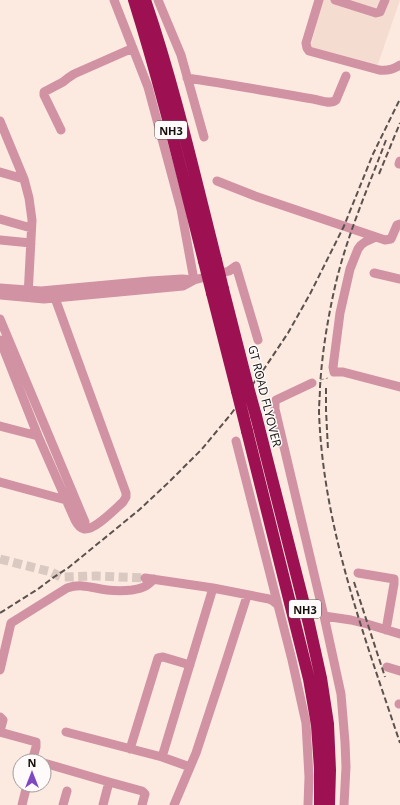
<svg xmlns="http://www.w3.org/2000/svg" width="400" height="805" font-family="'Open Sans',sans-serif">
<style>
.built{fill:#f5dcd0}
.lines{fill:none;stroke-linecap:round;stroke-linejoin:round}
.minor-tunnel{stroke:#d9c9c1;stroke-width:9;stroke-dasharray:9 4.5;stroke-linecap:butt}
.path{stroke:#9c8f88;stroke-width:1;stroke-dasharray:4 2;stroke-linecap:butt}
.minor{stroke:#d192a4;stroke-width:9}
.highway{stroke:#9d1153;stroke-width:12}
.rail{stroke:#5b524d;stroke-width:2;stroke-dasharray:6 3;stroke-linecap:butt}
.highway-bridge{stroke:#9d1153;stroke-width:12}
.labels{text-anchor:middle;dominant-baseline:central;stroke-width:3;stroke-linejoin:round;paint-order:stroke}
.shield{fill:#fefaf9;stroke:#5b5654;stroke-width:1}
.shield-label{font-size:11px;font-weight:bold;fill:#15100d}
.street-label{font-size:12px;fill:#15100d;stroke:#fefaf9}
</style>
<rect width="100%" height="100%" fill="#fceae1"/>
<!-- built -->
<path class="built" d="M323 0H400L377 67 310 49Z"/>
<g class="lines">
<!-- minor-tunnel -->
<path class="minor-tunnel" d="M0 559 51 572 61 577 96 576 145 578"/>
<!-- path -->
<path class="path" d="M320 380 328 378"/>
<!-- minor -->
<path class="minor" d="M114 0 148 87 181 209 194 280 229 271 236 266 258 340
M158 0 181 55 204 137
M319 0 306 43 307 48 309 51 379 70C386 71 394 69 400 65
M335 0 376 13 380 12 385 0
M187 78C229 84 271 92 313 99 320 100 330 105 336 100L346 76
M0 121 24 179 29 198 32 220 28 296
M61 130 44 95V92L63 82 68 78 74 74 133 48
M399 164 400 161
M0 172 24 179
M217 181 255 196 385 240 391 239 397 225 400 224
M0 219 31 228
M376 237 365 242 361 245 358 249 350 269 340 313 333 367 334 372H343L400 387
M0 240 31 243
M374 273 400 279
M0 288 41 291 150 281 182 279 194 280
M0 295 44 299 183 286 194 280
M0 319 85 522V529
M0 340 38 436 75 520C77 524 80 528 84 529 94 531 115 509 123 502L126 497V493L55 298
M312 383 276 400 275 403V409L324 616 341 694 345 742 346 767 344 805
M0 426 38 436
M236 441 292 660 306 723 309 777 308 805
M0 482 66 500
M358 573 394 579V584L386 630
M145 578 213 588 269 599 273 601 278 605
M324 616 351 620 367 624 400 634
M387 667 400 671
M0 670 11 623 67 588C82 583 92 588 107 590 116 591 124 591 132 590 143 588 146 587 154 579
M399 704H400
M0 717 3 720 0 731
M0 732 36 742V747L32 761
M66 732 162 757
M130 749 158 658 163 657 190 665
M44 763 109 782 142 791 145 794 142 805
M190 767 162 757 213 588
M22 805 27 785
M63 805 67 791
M103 805 109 782
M174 805 196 753 222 674 247 596"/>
<!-- highway -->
<path class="highway" d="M134 0C161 86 182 174 204 261
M145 0C174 85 194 173 216 260
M223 289 248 387
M212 293 237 391
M256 416 309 624 321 678 328 724 330 770 329 805
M247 431 309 679 317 725 320 769V805"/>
<!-- rail -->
<path class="rail" d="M386 140C368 188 345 240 334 291 327 323 322 354 320 387 320 395 319 404 319 412 323 527 364 635 400 743
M379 174 400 123
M326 388V410L328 450
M354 582 385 677
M0 613 38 589 54 577 68 568 139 510 169 482 202 449 231 414 264 369 288 333 310 294 344 226 373 154 400 99"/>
<!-- highway-bridge -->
<path class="highway-bridge" d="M216 260 223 289
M204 261 212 293
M248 387 256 416
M237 391 247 431"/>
</g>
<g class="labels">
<!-- shield labels -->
<g class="shield">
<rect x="155" y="121" width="32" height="18" rx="3"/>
<rect x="289" y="600" width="32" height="18" rx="3"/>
</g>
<g class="shield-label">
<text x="171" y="130">NH3</text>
<text x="305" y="609">NH3</text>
</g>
<!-- street labels -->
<g class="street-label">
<text transform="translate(265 396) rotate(76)">GT ROAD FLYOVER</text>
</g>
</g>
<!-- north arrow -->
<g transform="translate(32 773)"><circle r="19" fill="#fefaf9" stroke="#a19c9b"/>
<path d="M0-3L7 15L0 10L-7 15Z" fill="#7e49c0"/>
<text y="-6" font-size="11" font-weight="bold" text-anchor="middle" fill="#15100d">N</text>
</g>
</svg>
